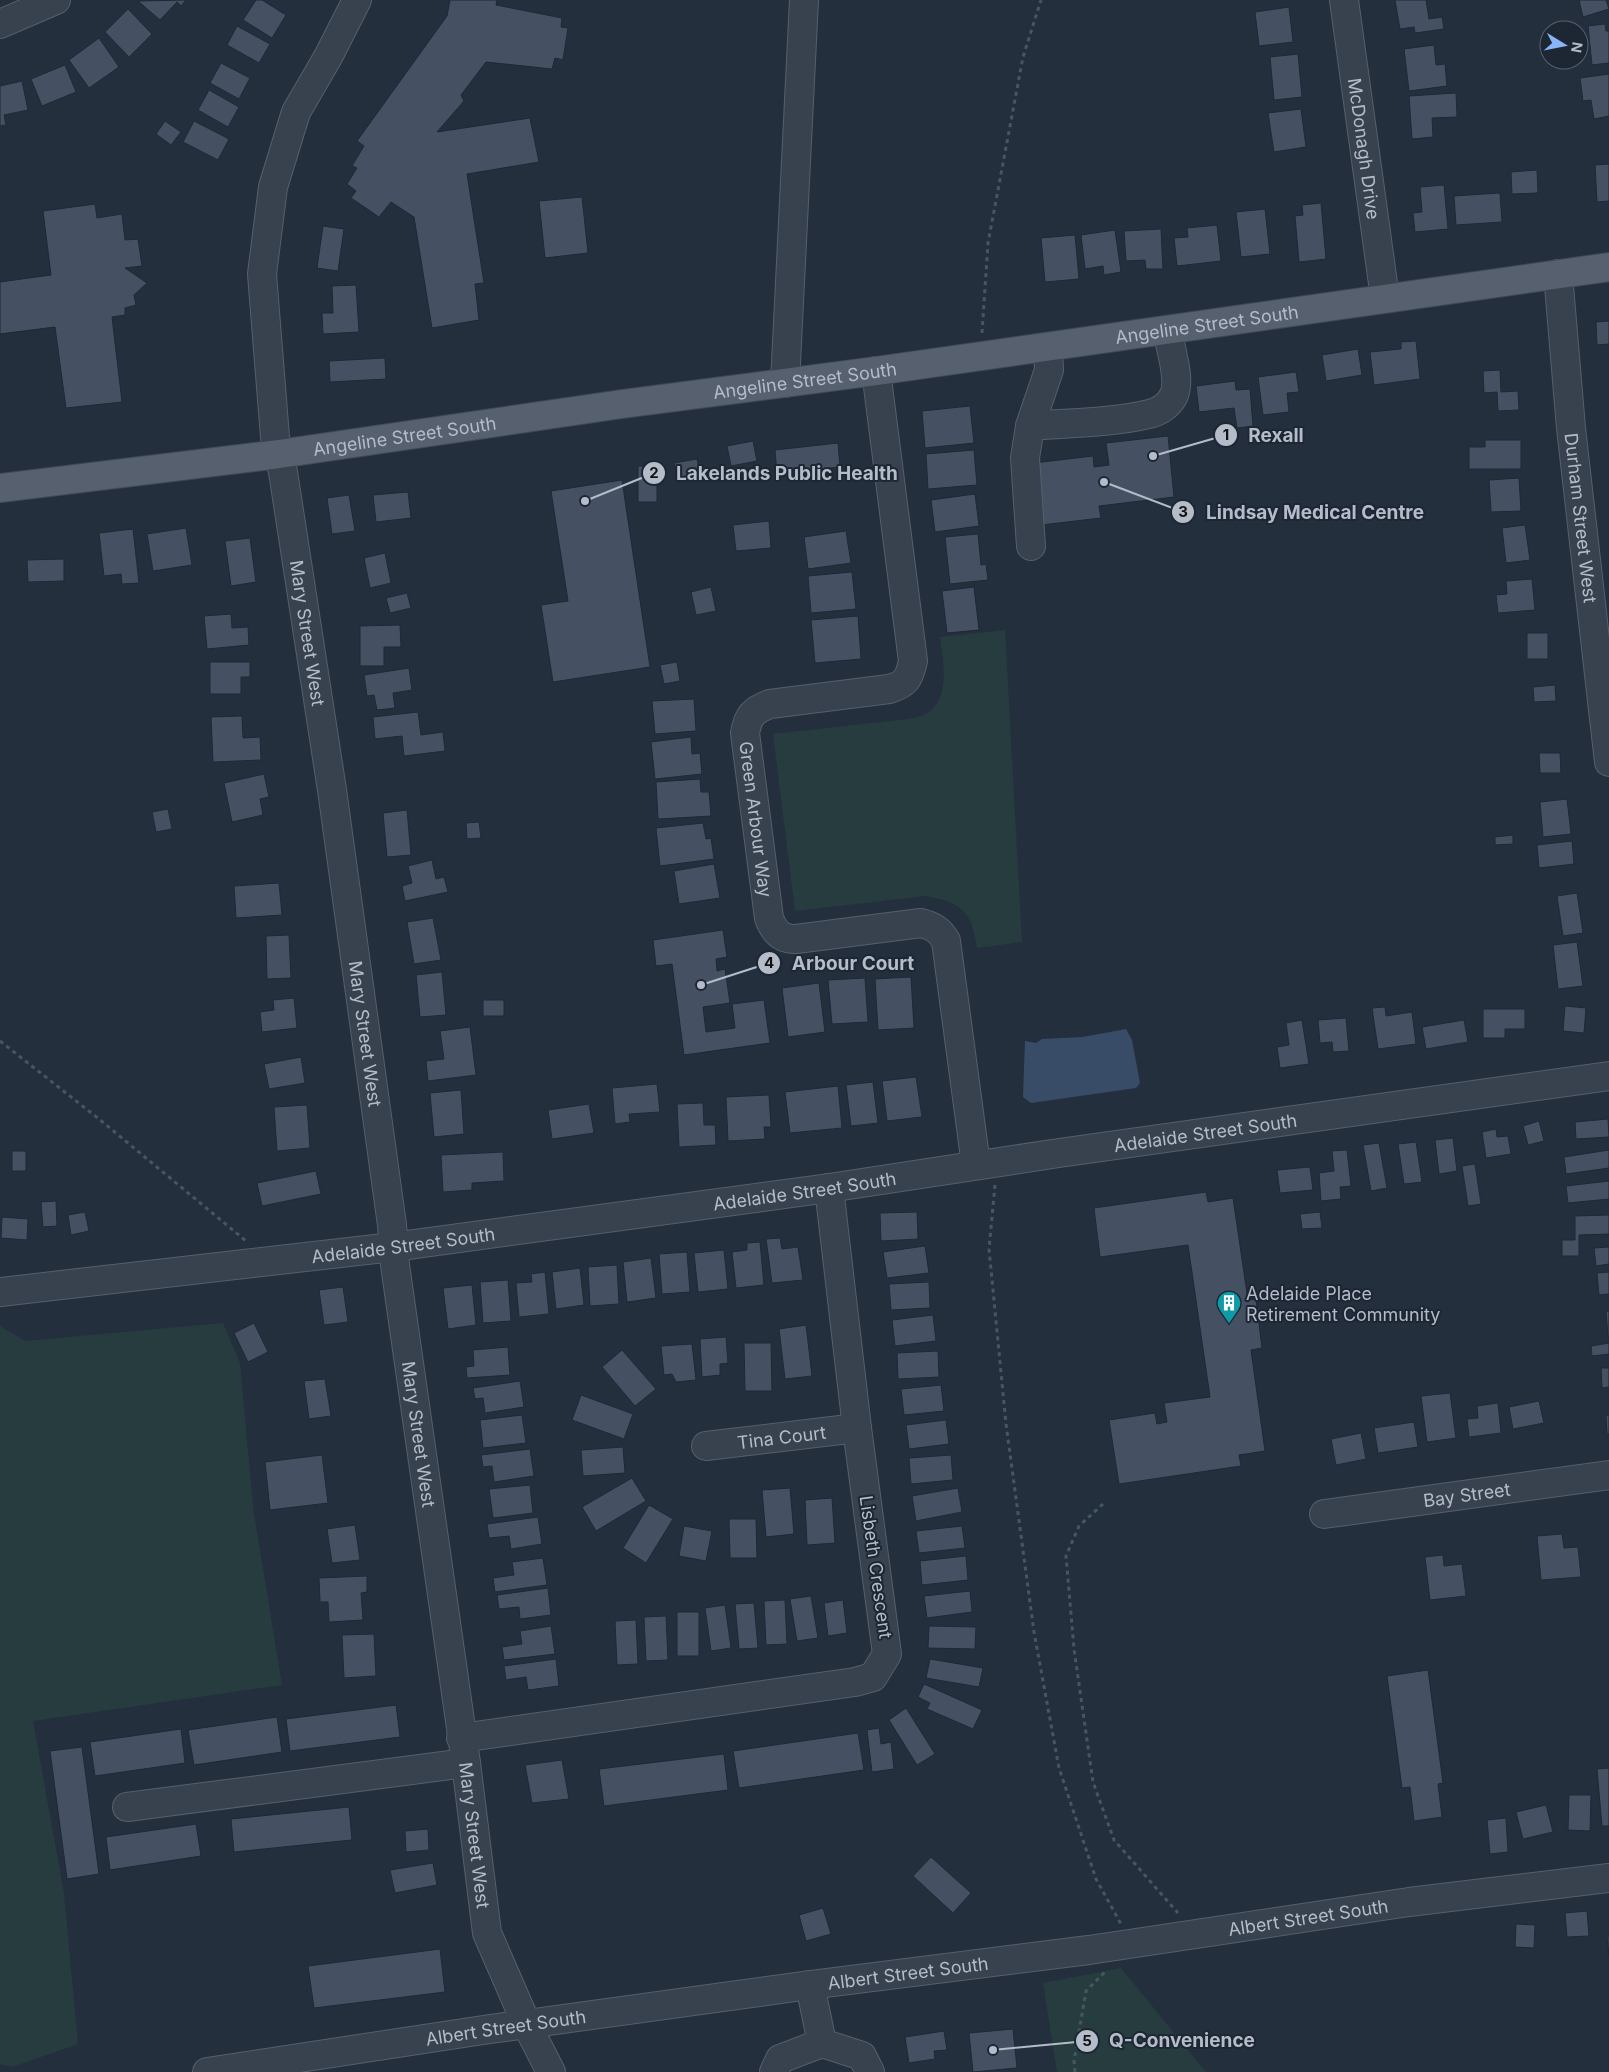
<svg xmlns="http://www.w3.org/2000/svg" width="1609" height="2072" font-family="Inter,sans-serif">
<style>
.green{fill:#263c3f}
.water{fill:#394c67}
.building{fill:#455162;stroke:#1f2835}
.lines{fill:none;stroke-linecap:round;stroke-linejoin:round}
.minor-casing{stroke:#565f6c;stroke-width:30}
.major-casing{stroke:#414a57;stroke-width:30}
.path{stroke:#44595c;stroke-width:3;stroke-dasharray:4 4;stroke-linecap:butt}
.minor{stroke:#38414e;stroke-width:28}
.major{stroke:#56606e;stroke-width:28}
.labels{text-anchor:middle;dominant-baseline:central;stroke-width:4;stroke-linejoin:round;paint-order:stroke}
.street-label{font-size:18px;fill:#b4bcc9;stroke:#1d2633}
.poi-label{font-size:18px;fill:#b4bcc9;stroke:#1d2633;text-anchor:start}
.leader{fill:none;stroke:#b4bcc9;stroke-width:2}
.callout-dot{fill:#b4bcc9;stroke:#1d2633;stroke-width:2}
.mark-label{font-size:15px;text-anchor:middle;font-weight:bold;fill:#111}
.callout-label{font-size:19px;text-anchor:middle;font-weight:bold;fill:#b4bcc9;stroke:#1d2633;stroke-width:4;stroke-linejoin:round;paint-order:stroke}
</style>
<rect width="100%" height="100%" fill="#242f3e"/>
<!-- green -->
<path class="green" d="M1005 630 1022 942 977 948C972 911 961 902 925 896L795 911 773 734 908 719C913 718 919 717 924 715 952 701 943 661 940 637Z
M223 1323 240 1363 253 1507 282 1685 33 1721 64 1893 78 2044 12 2067 0 2064V1326L25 1341Z
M1121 1968 1206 2072H1057L1043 1983Z"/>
<!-- water -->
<path class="water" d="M1126 1029 1132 1040 1140 1083 1136 1088 1031 1103 1023 1097 1025 1041 1036 1043 1042 1039 1083 1037Z"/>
<!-- building -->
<path class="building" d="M186 0 181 6 177 2 160 20 138 1Z
M256 0H262L286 15 272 38 243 20Z
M450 0H497L496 5 562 18 561 27 568 28 563 60 555 58 552 69 486 62 461 95 464 101 437 132 530 118 539 162 467 174 484 283 475 284 479 320 432 328 414 217 391 202 379 217 351 198 356 191 347 184 357 168 352 166 364 146 357 141 447 16Z
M1395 0H1426L1429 19 1442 17 1444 29 1415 33 1414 27 1400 29Z
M1579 0H1606L1609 9 1583 17Z
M1289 7 1293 42 1259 46 1255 12Z
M128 9 152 34 129 57 105 32Z
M1605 24 1606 31H1609V63L1592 65 1588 26Z
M237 26 270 44 259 63 227 45Z
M99 38 119 67 89 88 69 60Z
M1434 45 1436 65 1445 64 1447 86 1409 91 1404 49Z
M1298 54 1302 97 1274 100 1270 57Z
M221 63 250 78 239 99 210 83Z
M65 65 76 92 42 106 31 79Z
M1609 74V116L1594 119 1591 100 1583 101 1580 78Z
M22 81 28 110 4 115 6 125 0 126V86Z
M209 90 239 107 228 127 198 110Z
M1456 93 1457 117 1432 118 1433 137 1412 139 1409 96Z
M1301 109 1306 147 1274 152 1268 113Z
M165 121 181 132 171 145 156 134Z
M194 121 229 139 218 160 183 142Z
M1609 164V201L1597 202 1595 165Z
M1537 170 1538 193 1512 194 1511 172Z
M1444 185 1448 229 1415 232 1413 213 1422 212 1420 187Z
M1500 193 1502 222 1456 225 1454 196Z
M582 197 588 253 545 258 539 201Z
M1321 203 1326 259 1299 262 1295 216 1303 215 1302 205Z
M95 204 97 218 122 214 125 240 138 239 142 266 125 268 147 283 134 295 136 305 125 308V315L112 317 122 402 66 408 55 327 0 334V282L51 275 43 211Z
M1265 209 1270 254 1241 257 1236 212Z
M1217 225 1221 261 1177 266 1174 238 1188 237 1187 228Z
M323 226 344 229 338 271 317 268Z
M1161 229 1163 269H1146L1145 260 1126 261 1124 231Z
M1115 230 1121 272 1104 275 1103 266 1085 269 1081 235Z
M1075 235 1079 279 1045 282 1041 238Z
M356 285 359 332 323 334 322 313H333L332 286Z
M1609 321V344L1597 345 1596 322Z
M1416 341 1420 379 1374 385 1370 352 1401 349V342Z
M1358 349 1362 375 1326 381 1322 355Z
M385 358 386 379 330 382 329 361Z
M1500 370 1501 392 1518 391 1519 410 1498 411 1497 392 1484 393 1483 371Z
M1296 372 1299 392 1287 393 1289 412 1263 415 1258 377Z
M1235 381 1236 390 1250 389 1253 426 1237 428 1234 408 1199 412 1196 386Z
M970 406 974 443 925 448 922 411Z
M1168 436 1174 497 1099 506 1101 518 1041 525 1034 463 1093 456 1094 467 1109 465 1106 443Z
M1485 440H1521V469H1469V447H1485Z
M753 441 757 461 731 466 727 446Z
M838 443 840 467 777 474 775 450Z
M974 450 977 485 928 489 926 454Z
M697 459 701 478 678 482 674 463Z
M638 466H657V502H638Z
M1519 478 1521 511 1491 512 1489 480Z
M622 480 650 667 553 682 541 605 568 601 551 491Z
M408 492 411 518 376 522 373 495Z
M975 494 979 526 935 532 931 500Z
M349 495 355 531 332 534 327 498Z
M769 521 771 548 736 551 733 525Z
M1525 525 1530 560 1506 563 1502 528Z
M186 528 192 565 153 571 147 534Z
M133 529 139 583 122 584 121 574 104 576 99 533Z
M846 531 851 563 808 569 804 537Z
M978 534 981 565 986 564 988 580 950 584 945 537Z
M250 538 256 582 231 586 225 541Z
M385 553 391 583 370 588 364 558Z
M64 559V581L28 582 27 560Z
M852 572 856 609 811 613 808 576Z
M1532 579 1535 610 1498 613 1496 595 1507 594 1506 581Z
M711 587 716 611 696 615 691 592Z
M974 587 979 630 947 633 942 591Z
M407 593 411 608 390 613 386 598Z
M231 614 232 628 248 627 249 645 207 649 204 616Z
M858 616 861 659 815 663 811 620Z
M400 625 401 647H384V666H360V626Z
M1527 633H1548V659H1527Z
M210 662H250V677H241V694H210Z
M677 662 680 681 664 684 660 665Z
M409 668 412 690 393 693 395 708 377 710 374 695 367 696 364 675Z
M1555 685 1556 701 1534 702 1533 687Z
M694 699 696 731 655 734 652 701Z
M418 712 421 735 443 732 445 751 404 756 402 736 375 739 373 717Z
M242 716 243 738 260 737 261 760 213 762 211 717Z
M691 737 692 754 700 753 702 774 655 779 651 742Z
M1539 753H1560L1561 773H1540Z
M264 774 269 797 260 799 263 815 232 822 224 783Z
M700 779 701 792H709L711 816 658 819 656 782Z
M1567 799 1571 834 1543 837 1540 802Z
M168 809 172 829 156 832 152 812Z
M407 810 411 855 387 857 383 813Z
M479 822 481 838 467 839 466 823Z
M703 823 706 839 711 838 714 859 660 866 656 828Z
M1513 835V844L1495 845V837Z
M1572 841 1574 864 1539 868 1537 845Z
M432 860 436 879 444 877 448 892 405 901 402 886 412 883 408 866Z
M714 864 720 898 679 904 674 871Z
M279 883 282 915 236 918 234 886Z
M1577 893 1583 933 1563 936 1557 896Z
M433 918 441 960 414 964 407 922Z
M723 930 727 957 716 959 717 971 725 969 730 1003 703 1007 706 1032 735 1028 732 1004 764 1000 770 1043 684 1055 672 964 656 966 653 940Z
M289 935 291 978 267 979 266 936Z
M1577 942 1583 986 1558 989 1553 945Z
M442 972 446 1015 420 1017 416 975Z
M911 977 914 1028 878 1030 875 979Z
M865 978 868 1022 832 1024 828 980Z
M819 983 825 1032 788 1037 782 988Z
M294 998 297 1028 262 1032 260 1012 274 1010 273 1000Z
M483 1000H504V1016H483Z
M1565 1006 1586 1008 1584 1033 1563 1031Z
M1385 1007 1386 1016 1412 1012 1416 1044 1378 1049 1372 1008Z
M1483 1009H1525V1029H1505V1038H1483Z
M1346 1018 1349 1051 1333 1052 1332 1042 1320 1043 1318 1020Z
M1302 1020 1309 1064 1280 1068 1277 1047 1289 1045 1286 1023Z
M1464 1020 1468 1042 1426 1049 1422 1027Z
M470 1027 476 1075 428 1081 426 1061 444 1059 440 1031Z
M301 1057 305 1083 269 1089 264 1064Z
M916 1077 922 1117 887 1121 882 1081Z
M873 1082 878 1123 851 1126 846 1085Z
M657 1084 660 1112 629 1114 630 1122 615 1124 612 1088Z
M838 1086 842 1128 790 1133 785 1092Z
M461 1090 464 1134 434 1137 430 1093Z
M769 1095 771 1127H764L765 1139 728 1141 726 1097Z
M703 1103 704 1125H715L716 1145 679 1147 677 1104Z
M589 1104 594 1133 552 1139 548 1110Z
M307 1105 310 1148 277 1151 274 1107Z
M1608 1119 1609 1137 1576 1139 1575 1122Z
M1539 1121 1544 1141 1528 1145 1523 1126Z
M1496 1129 1497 1137 1508 1136 1511 1154 1486 1158 1482 1132Z
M1453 1138 1457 1171 1439 1174 1435 1140Z
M1416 1142 1422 1182 1404 1184 1398 1144Z
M1379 1143 1387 1188 1371 1191 1363 1145Z
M1347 1150 1351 1186 1340 1187 1341 1199 1321 1201 1319 1173 1334 1171 1332 1151Z
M1609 1150V1168L1566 1174 1564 1157Z
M12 1151H26V1171H12Z
M503 1152 504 1181 472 1183V1190L443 1192 441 1155Z
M1475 1164 1481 1204 1468 1206 1462 1166Z
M1310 1167 1313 1190 1280 1193 1277 1170Z
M316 1171 321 1194 262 1206 257 1183Z
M1609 1181V1199L1568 1203 1566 1186Z
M1206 1192 1208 1202 1233 1198 1248 1300 1256 1299 1262 1348 1251 1350 1265 1451 1239 1455 1241 1466 1119 1484 1109 1420 1155 1413 1157 1424 1167 1422 1164 1403 1210 1397 1188 1245 1100 1257 1094 1208Z
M56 1201 57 1226 43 1227 41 1202Z
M85 1212 89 1231 71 1235 68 1215Z
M917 1212 918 1239 881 1241 880 1213Z
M1320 1212 1322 1228 1302 1229 1300 1214Z
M1609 1215V1234L1579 1235V1256H1562V1240H1575V1216Z
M2 1217 28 1219 27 1240 1 1238Z
M780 1238 782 1249 798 1247 803 1280 772 1283 766 1239Z
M760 1242 764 1285 736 1288 732 1252 747 1250V1243Z
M925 1246 929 1273 887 1278 883 1252Z
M1609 1247V1264L1596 1266 1594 1248Z
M724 1250 728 1289 698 1292 694 1253Z
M687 1252 690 1292 662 1294 659 1254Z
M651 1258 656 1298 627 1302 623 1262Z
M617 1265 619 1304 590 1306 588 1267Z
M580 1268 584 1305 556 1309 552 1272Z
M545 1272 549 1314 519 1317 516 1283 532 1282 531 1274Z
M1609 1272V1294L1599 1295 1597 1273Z
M508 1280 511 1321 483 1323 480 1282Z
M929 1282 930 1308 891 1310 889 1284Z
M472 1285 476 1325 448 1329 443 1288Z
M343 1287 348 1322 324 1325 319 1290Z
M1606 1311H1609V1337H1608Z
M933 1315 936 1341 895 1346 892 1320Z
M254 1323 268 1352 248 1362 234 1333Z
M806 1325 812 1376 785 1379 779 1329Z
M726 1337 728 1363 720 1364V1375L702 1377 700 1339Z
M744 1343H771L772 1391H745Z
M1609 1343V1354L1592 1356 1591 1346Z
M692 1344 696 1380 676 1382 672 1374 664 1375 661 1346Z
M508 1347 510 1375 467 1378 466 1367 474 1366 473 1350Z
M622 1350 656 1389 635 1406 602 1367Z
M938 1351 939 1377 898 1379 897 1353Z
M1601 1368H1609V1387L1602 1388Z
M325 1379 331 1416 309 1419 304 1381Z
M520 1381 524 1407 485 1413 483 1398 475 1399 473 1388Z
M941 1385 944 1411 904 1415 901 1389Z
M1450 1393 1456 1438 1427 1442 1421 1396Z
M581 1395 633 1414 624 1439 572 1420Z
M1539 1401 1544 1423 1513 1429 1509 1407Z
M1498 1403 1501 1433 1469 1437 1467 1419 1478 1418 1477 1406Z
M522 1415 526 1443 483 1448 480 1420Z
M1609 1415V1434H1607L1606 1416Z
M946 1420 949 1444 909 1449 906 1425Z
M1414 1422 1418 1447 1378 1453 1374 1428Z
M1361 1433 1366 1459 1336 1465 1331 1439Z
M623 1447 625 1473 583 1476 581 1450Z
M530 1449 534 1476 494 1482 492 1466 483 1467 481 1455Z
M322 1455 328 1503 270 1510 265 1462Z
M951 1455 953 1480 911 1484 909 1458Z
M632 1478 646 1501 596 1531 582 1507Z
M530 1485 533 1513 493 1518 489 1489Z
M790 1488 794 1534 766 1537 762 1490Z
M958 1488 962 1512 916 1521 912 1496Z
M832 1498 835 1543 807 1545 805 1500Z
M649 1505 673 1519 646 1563 623 1548Z
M538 1517 542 1544 511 1549 509 1536 489 1538 487 1524Z
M729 1519H756L757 1558H730Z
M355 1525 360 1560 332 1563 327 1529Z
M684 1526 712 1531 706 1561 679 1556Z
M962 1526 965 1548 919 1553 916 1531Z
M1562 1534 1564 1548 1578 1547 1581 1577 1541 1580 1537 1536Z
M1443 1555 1444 1566 1462 1564 1466 1596 1430 1600 1425 1557Z
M966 1556 968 1580 922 1585 920 1561Z
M543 1558 547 1585 495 1592 493 1578 514 1575 512 1562Z
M367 1576V1592L361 1593 363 1620 329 1622 328 1602H320L319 1578Z
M548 1588 551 1615 520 1619 519 1607 499 1609 497 1595Z
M970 1591 972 1612 927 1618 924 1596Z
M811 1596 818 1638 797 1641 790 1599Z
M785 1600 787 1644 766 1645 764 1601Z
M843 1600 847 1633 828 1636 824 1603Z
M754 1603 758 1648 739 1649 735 1604Z
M725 1605 731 1648 711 1651 705 1608Z
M677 1612H699V1656H677Z
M666 1616 668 1660 646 1661 644 1617Z
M636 1620 638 1664 617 1665 615 1621Z
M551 1626 555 1654 504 1660 502 1647 522 1644 520 1631Z
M929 1626 976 1627 975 1649 928 1648Z
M374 1634 376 1676 344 1678 342 1635Z
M556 1659 559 1686 528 1690 526 1677 506 1680 504 1666Z
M930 1659 983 1668 979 1687 926 1678Z
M1428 1670 1443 1783 1438 1784 1442 1817 1414 1821 1410 1787 1402 1788 1387 1676Z
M924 1684 982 1710 973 1729 927 1709 930 1703 918 1697Z
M396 1705 400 1737 290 1751 286 1719Z
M906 1708 935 1754 917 1765 889 1720Z
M277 1717 282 1752 194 1765 188 1730Z
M879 1728 881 1744 891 1742 894 1769 872 1772 867 1730Z
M181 1729 185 1763 95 1776 90 1742Z
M858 1733 864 1770 739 1788 733 1751Z
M82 1747 99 1874 67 1879 50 1751Z
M724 1754 728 1790 604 1806 599 1769Z
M562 1760 569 1799 532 1803 525 1765Z
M1609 1768V1826H1602L1597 1769Z
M1569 1795H1591L1590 1831 1568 1830Z
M1546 1805 1553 1832 1523 1839 1516 1812Z
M349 1807 352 1840 234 1852 231 1819Z
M1506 1818 1508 1852 1490 1854 1487 1820Z
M196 1824 201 1856 110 1870 106 1837Z
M428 1829 429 1850 406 1852 405 1831Z
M931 1857 971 1893 953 1913 913 1876Z
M433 1863 437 1885 395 1893 390 1870Z
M823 1908 831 1934 806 1941 799 1915Z
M1587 1911 1589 1936 1567 1937 1565 1913Z
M1516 1924 1535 1925 1534 1948 1515 1947Z
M1607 1936H1609V1956Z
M440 1949 445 1992 314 2008 308 1966Z
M1013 2029 1017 2068 973 2072 969 2033Z
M944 2031 947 2050 934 2051 935 2059 909 2063 905 2037Z"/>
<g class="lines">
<defs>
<g id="minor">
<path id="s1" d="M357 0 328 57 296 112 273 187 262 274 275 437 283 472 332 790 392 1225 395 1265 466 1763 487 1933 527 2025 551 2072"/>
<path id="s2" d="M1344 0 1385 298"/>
<path d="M0 24 56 0"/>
<path id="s3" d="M1558 274 1571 428 1609 762"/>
<path id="s4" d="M876 371 913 661C909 679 906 684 889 689L770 704C753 710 748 716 745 733L769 918C774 932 781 939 796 939L921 923C933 926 940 930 946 941L976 1165"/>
<path d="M785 383 804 0"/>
<path d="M1030 426C1069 423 1111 423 1149 414 1158 412 1168 406 1173 397 1182 382 1170 347 1167 330"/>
<path d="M1031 546 1025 458 1030 426 1049 370 1048 347"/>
<path id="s5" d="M0 1292 393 1247 829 1188 1059 1153 1609 1076"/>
<path id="s6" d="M706 1446 857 1428"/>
<path id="s7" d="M1324 1514 1609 1475"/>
<path d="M461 1738 855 1682 873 1677 887 1654 857 1428 829 1188"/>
<path d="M127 1807 466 1763"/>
<path d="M822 2043 862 2056 870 2072"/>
<path id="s8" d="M207 2072 490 2029 810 1985 1089 1950 1409 1902 1609 1878"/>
<path d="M774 2072 780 2059 822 2043 810 1985"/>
</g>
<g id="major">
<path id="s9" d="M0 488 279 454 622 404 876 371 1609 267"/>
</g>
</defs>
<!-- minor casing -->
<use href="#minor" class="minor-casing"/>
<!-- major casing -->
<use href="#major" class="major-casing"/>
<!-- path -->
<path class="path" d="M982 333 988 243 1023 57 1041 0
M0 1041 99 1119 246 1241
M995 1185 989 1249 1006 1424 1034 1632 1059 1768 1096 1879 1121 1924
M1103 1504 1079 1526 1066 1556 1074 1649 1093 1782 1114 1840 1178 1913
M1075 2072 1074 2061 1086 1991 1106 1971"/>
<!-- minor -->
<use href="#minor" class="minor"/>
<!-- major -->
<use href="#major" class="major"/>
</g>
<!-- icons -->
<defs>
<symbol id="building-pin" viewBox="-11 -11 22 30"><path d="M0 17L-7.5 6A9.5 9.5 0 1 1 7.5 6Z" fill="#0f9aa8" stroke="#1d2633"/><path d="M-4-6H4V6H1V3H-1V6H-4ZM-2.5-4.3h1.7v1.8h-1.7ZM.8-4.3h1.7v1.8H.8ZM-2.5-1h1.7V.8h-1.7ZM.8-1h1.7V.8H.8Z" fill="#fff"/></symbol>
</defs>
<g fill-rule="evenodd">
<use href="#building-pin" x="1215" y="1289" width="28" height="38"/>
</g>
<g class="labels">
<!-- street labels -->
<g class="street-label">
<text stroke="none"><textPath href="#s2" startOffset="150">McDonagh Drive</textPath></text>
<text stroke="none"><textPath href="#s9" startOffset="1218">Angeline Street South</textPath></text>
<text stroke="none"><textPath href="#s9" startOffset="812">Angeline Street South</textPath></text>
<text stroke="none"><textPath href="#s9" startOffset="408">Angeline Street South</textPath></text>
<text stroke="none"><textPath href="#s3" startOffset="245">Durham Street West</textPath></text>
<text stroke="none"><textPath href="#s1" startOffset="656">Mary Street West</textPath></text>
<text stroke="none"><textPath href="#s4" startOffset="580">Green Arbour Way</textPath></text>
<text stroke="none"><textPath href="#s1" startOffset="1061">Mary Street West</textPath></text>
<text stroke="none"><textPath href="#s5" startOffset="1216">Adelaide Street South</textPath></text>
<text stroke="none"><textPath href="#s5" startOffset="811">Adelaide Street South</textPath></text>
<text stroke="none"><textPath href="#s5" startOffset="406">Adelaide Street South</textPath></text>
<text stroke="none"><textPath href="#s1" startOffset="1465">Mary Street West</textPath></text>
<text stroke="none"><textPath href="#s6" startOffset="76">Tina Court</textPath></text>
<text stroke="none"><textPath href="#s7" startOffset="144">Bay Street</textPath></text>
<text transform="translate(876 1567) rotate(82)">Lisbeth Crescent</text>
<text stroke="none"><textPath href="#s1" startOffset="1870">Mary Street West</textPath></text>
<text stroke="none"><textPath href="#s8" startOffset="1112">Albert Street South</textPath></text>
<text stroke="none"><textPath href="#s8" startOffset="708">Albert Street South</textPath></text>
<text stroke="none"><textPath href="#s8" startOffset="302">Albert Street South</textPath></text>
</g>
<!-- poi labels -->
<g class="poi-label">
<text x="1246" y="1293">Adelaide Place<tspan x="1246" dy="21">Retirement Community</tspan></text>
</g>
</g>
<!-- callouts -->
<path class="leader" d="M1153 456L1226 435M585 501L654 473M1104 482L1183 512M701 985L769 963M993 2050L1087 2041"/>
<g class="callout-dot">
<circle cx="1153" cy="456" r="5"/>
<circle cx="585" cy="501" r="5"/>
<circle cx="1104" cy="482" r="5"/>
<circle cx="701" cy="985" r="5"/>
<circle cx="993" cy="2050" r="5"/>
<circle cx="1226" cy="435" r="12"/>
<circle cx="654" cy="473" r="12"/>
<circle cx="1183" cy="512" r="12"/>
<circle cx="769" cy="963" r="12"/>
<circle cx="1087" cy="2041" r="12"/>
</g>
<g class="mark-label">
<text x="1226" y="440">1</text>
<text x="654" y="478">2</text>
<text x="1183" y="517">3</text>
<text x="769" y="968">4</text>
<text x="1087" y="2046">5</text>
</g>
<g class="callout-label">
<text x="1276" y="442">Rexall</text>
<text x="787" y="480">Lakelands Public Health</text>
<text x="1315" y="519">Lindsay Medical Centre</text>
<text x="853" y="970">Arbour Court</text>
<text x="1182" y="2047">Q-Convenience</text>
</g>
<!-- north arrow -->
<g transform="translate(1564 45) rotate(100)"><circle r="24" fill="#1d2633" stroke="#59626f"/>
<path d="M0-4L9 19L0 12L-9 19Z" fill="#8ab4f8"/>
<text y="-8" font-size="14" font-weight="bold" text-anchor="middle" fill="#b4bcc9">N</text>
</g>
</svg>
